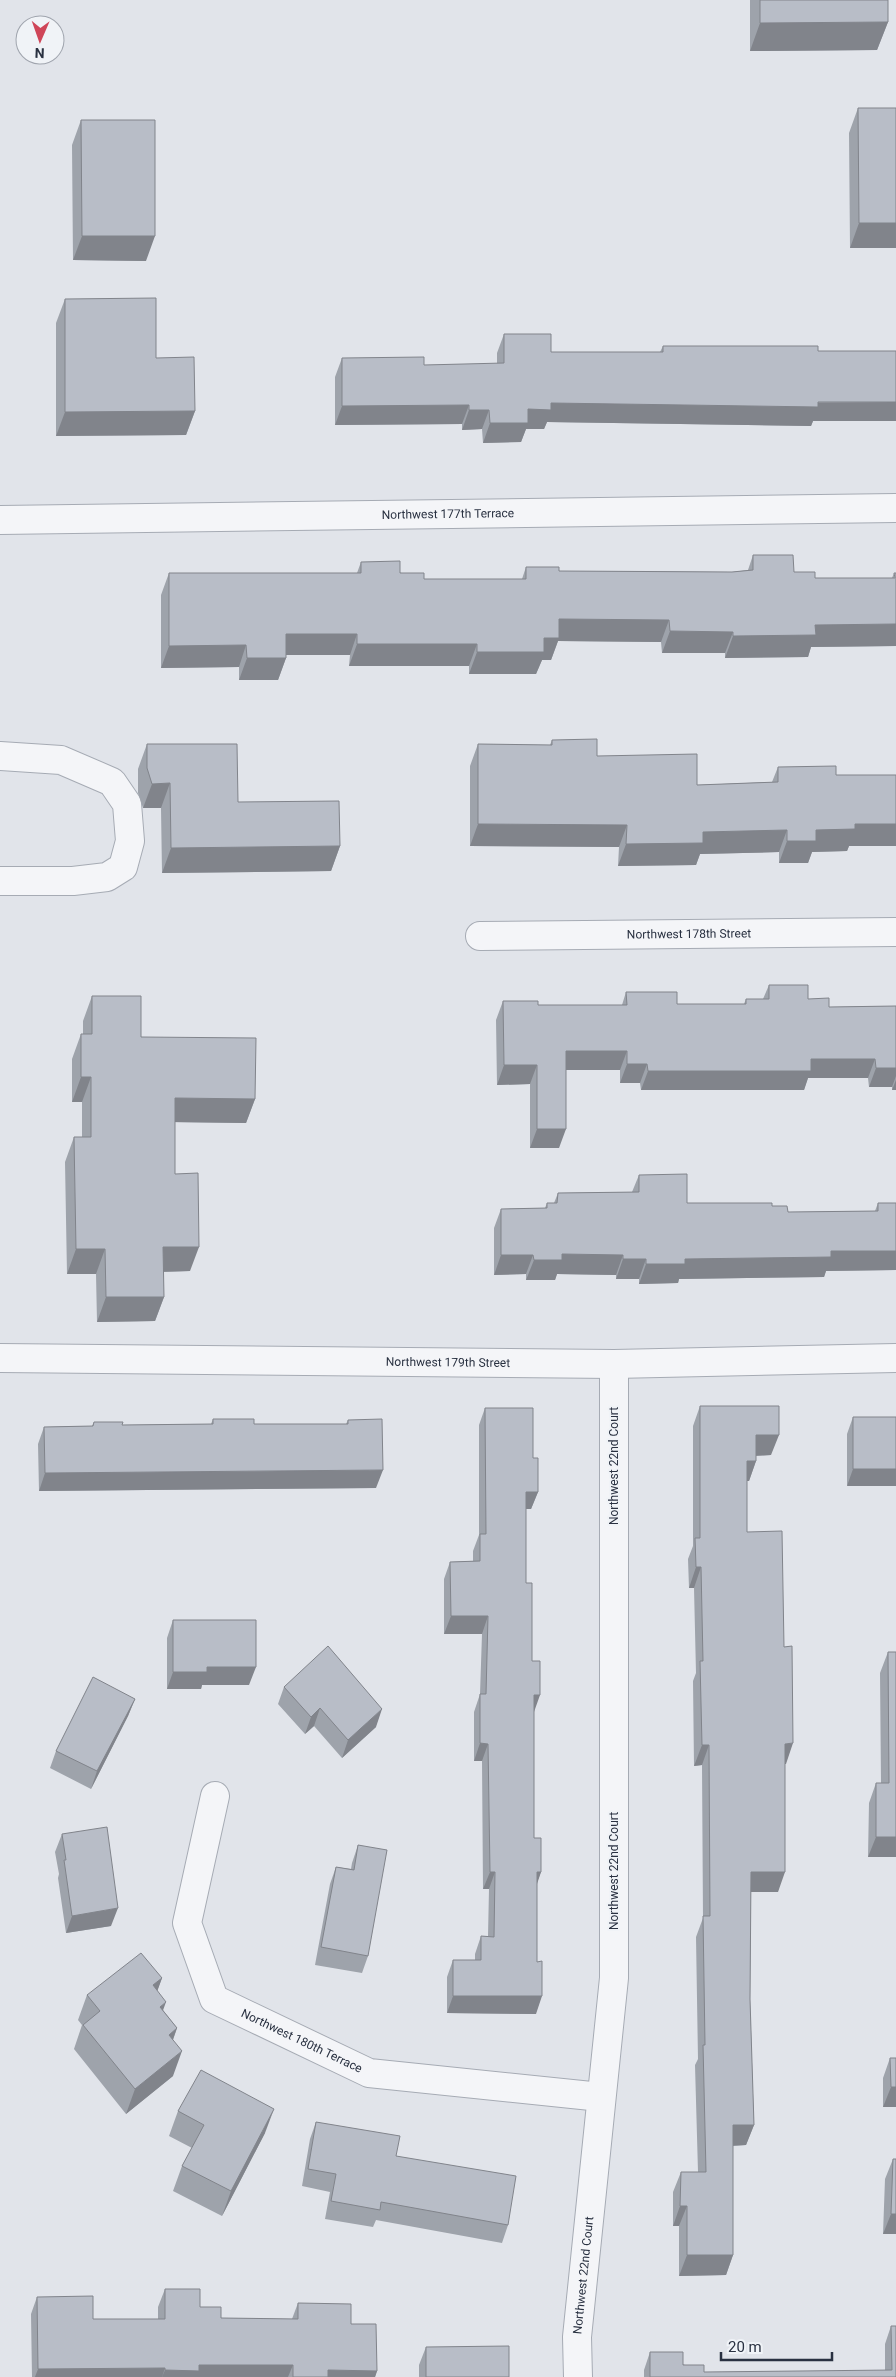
<svg xmlns="http://www.w3.org/2000/svg" width="896" height="2377" font-family="Roboto,sans-serif">
<style>
.lines{fill:none;stroke-linecap:round;stroke-linejoin:round}
.minor-casing{stroke:#a6abb4;stroke-width:30}
.minor{stroke:#f4f5f8;stroke-width:28}
.wall{fill:#9ea3ab}
.shaded-wall{fill:#81848b}
.building{fill:#b8bdc7;stroke:#81848b}
.labels{text-anchor:middle;dominant-baseline:central;stroke-width:4;stroke-linejoin:round;paint-order:stroke}
.street-label{font-size:12px;fill:#293141;stroke:#f0f3f7}
</style>
<rect width="100%" height="100%" fill="#e1e4ea"/>
<g class="lines">
<defs>
<g id="minor">
<path id="s1" d="M0 520 896 508"/>
<path d="M0 756 61 760 112 782 127 804 130 841 123 867 107 877 73 881H0"/>
<path id="s2" d="M480 936 896 932"/>
<path id="s3" d="M0 1358 614 1364 896 1358"/>
<path id="s4" d="M215 1796 187 1923 214 1999 369 2073 601 2097"/>
<path id="s5" d="M578 2377 577 2337 614 1978V1364"/>
</g>
</defs>
<!-- minor casing -->
<use href="#minor" class="minor-casing"/>
<!-- minor -->
<use href="#minor" class="minor"/>
</g>
<!-- wall -->
<path class="wall" d="M750 0H888V22L877 50 750 51Z
M858 108H896V248H850L849 133Z
M81 120 146 261 73 260 72 145Z
M65 299 156 358 195 411 186 435 56 436V323Z
M504 334 551 352H660L663 346 813 421 811 426 547 422 544 429H526L521 442 483 443 482 429 462 430V424L335 425V377L342 358 424 365 497 364V353Z
M753 555 794 572 815 578H892L894 573 896 646 811 647 808 657 725 658V653H662L661 642 558 641 551 660H542L536 674H469V666H349L350 655H286V658L278 680H239V667L161 668V595L169 573H357L361 562 424 579H522L526 567 559 571 732 572 748 570Z
M552 740 597 756 697 785 772 782 778 767 836 775 849 846 847 851 812 852 808 863H779V852L700 854 696 865 618 866 619 847 470 846V766L478 744 550 745Z
M147 744 238 802 340 846 331 871 162 873 161 808H143L138 793V769Z
M769 985 829 1007 896 1006V1090H892V1087H869L868 1078H808L804 1090H641L640 1083H620V1070H566L559 1148H530V1084L497 1085 496 1020 503 1001 538 1005H622L626 992 677 1004H744L746 999H763Z
M92 996 141 1037 255 1099 246 1123 175 1122V1174L190 1271 163 1272 164 1297 155 1321 97 1322 96 1274H67L65 1162 74 1137H82V1102H72V1059L81 1034H83V1021Z
M639 1175 687 1203 772 1206 788 1212 875 1211 878 1203H896V1270L826 1271 824 1277 679 1279 678 1283 639 1284V1279H616V1275L557 1274 555 1280H526V1274L494 1275V1228L501 1209 545 1208 547 1203H554L558 1193 632 1192Z
M700 1406 771 1455 756 1456V1461L749 1481H747V1532L786 1764H785L778 1892H751L750 1999 754 2125 746 2145 733 2146V2255L726 2275 679 2276V2226H673V2192L681 2172H698L695 2065 698 2059 696 1937 703 1918 702 1765 694 1766 693 1681 696 1673 694 1588H689L688 1559 693 1546V1426Z
M485 1408 533 1458 538 1492 531 1509H526V1583L534 1710V1838L541 1872 537 1882 536 2014 447 2013V1977L453 1960H475V1954L481 1936H488L489 1889H483L482 1761H474V1712L480 1694 482 1634H444V1579L450 1562 473 1561V1551L479 1535V1425Z
M853 1417H896L847 1486V1434Z
M213 1419 254 1424H346L348 1420 376 1488 39 1491 38 1444 44 1427 92 1426 94 1422 122 1425 211 1424Z
M173 1620 249 1685H202L201 1689H167V1638Z
M888 1652 896 1857H868L869 1803 876 1783H881L880 1673Z
M284 1687 376 1727 342 1758 314 1726 305 1734 278 1704Z
M135 1699 128 1716 91 1789 50 1768 56 1751Z
M62 1834 111 1926 66 1933 58 1878 59 1874 55 1852Z
M358 1845 368 1956 362 1973 315 1965 330 1884 336 1867 351 1869 352 1863Z
M162 1978 157 1991 163 2010 177 2028 173 2040V2076L126 2114 74 2049 82 2025 78 2020 87 1995Z
M890 2058H896V2107H883V2078Z
M178 2111 265 2133 222 2216 173 2191 182 2166 192 2148 169 2136Z
M316 2122 396 2156 508 2225 502 2243 376 2220 373 2227 325 2219 330 2192 302 2186 310 2139Z
M893 2159 896 2234H883L885 2179Z
M165 2289 200 2307 221 2318 292 2319 298 2303 351 2324 377 2371 375 2377H32L31 2314 37 2297 93 2319H158V2307Z
M891 2326 896 2377H644V2370L650 2352 704 2372 885 2371V2344Z
M426 2347 509 2377H419V2365Z"/>
<!-- shaded-wall -->
<path class="shaded-wall" d="M888 22 877 50 750 51 760 23Z
M859 223H896V248H850Z
M82 236H155L146 261 73 260Z
M896 402V421H813L811 426 547 422 544 429H526L521 442 483 443 490 423 528 409 551 403Z
M469 405 462 424 335 425 342 406Z
M469 410H489L482 429 462 430Z
M195 411 186 435 56 436 65 412Z
M559 619 669 620 661 642 558 641 551 660H542L536 674H469L477 652 544 638Z
M896 624V646L811 647 808 657 725 658 733 636 815 625Z
M670 631 733 632 725 653H662Z
M286 634H357L350 655H278Z
M357 644H477L469 666H349Z
M246 645 239 667 161 668 169 646Z
M247 658H286L278 680H239Z
M170 783 161 808H143L152 784Z
M478 824 627 825 619 847 470 846Z
M855 824H896V846H849L847 851 812 852 808 863H779L787 841 816 830Z
M787 830 779 852 700 854 696 865 618 866 626 844 703 832Z
M340 846 331 871 162 873 171 848Z
M566 1051H627L620 1070H559Z
M811 1059H875L868 1078H808L804 1090H641L648 1071Z
M627 1064H647L640 1083H620Z
M504 1065H537L530 1084 497 1085Z
M876 1068H896V1076L892 1087H869Z
M81 1077H91L82 1102H72Z
M896 1080V1090H892Z
M175 1098 255 1099 246 1123 166 1122Z
M537 1129H566L559 1148H530Z
M163 1247H199L190 1271 154 1272Z
M76 1249H105L96 1274H67Z
M831 1251H896V1270L826 1271 824 1277 679 1279 678 1283 639 1284 646 1264 685 1259Z
M562 1254 623 1255 616 1275 557 1274 555 1280H526L534 1260Z
M501 1255H533L526 1274 494 1275Z
M623 1259H646L639 1279H616Z
M106 1297H164L155 1321 97 1322Z
M756 1435H779L771 1455 749 1456Z
M747 1461H756L749 1481H739Z
M853 1469H896V1486H847Z
M383 1470 376 1488 39 1491 45 1473Z
M526 1492H538L531 1509H520Z
M696 1567H701L694 1588H689Z
M451 1616H488L482 1634H444Z
M207 1667H256L249 1685H202L201 1689H167L173 1672Z
M534 1695H540L534 1712Z
M135 1699 128 1716 91 1789 97 1771Z
M320 1708 314 1726 305 1734 311 1717Z
M382 1709 376 1727 342 1758 348 1740Z
M480 1743 488 1744 482 1761H474Z
M793 1743 786 1764H777L785 1744Z
M702 1745H709L702 1765 694 1766Z
M876 1837H896V1857H868Z
M490 1872H495L489 1889H483Z
M537 1872H541L535 1890Z
M751 1872H785L778 1892H744Z
M118 1908 111 1926 66 1933 72 1916Z
M162 1978 153 2003V1985Z
M453 1996H542L536 2014 447 2013Z
M166 2002 157 2027 160 2007Z
M177 2028 168 2053 169 2035Z
M182 2051 173 2076 126 2114 135 2089Z
M891 2087H896V2107H883Z
M274 2109 265 2133 222 2216 231 2191Z
M733 2125H754L746 2145 725 2146Z
M680 2206H687L679 2226H673Z
M891 2214H896V2234H883Z
M687 2255H733L726 2275 679 2276Z
M199 2365H293L288 2377H162L165 2370Z
M165 2368 162 2377H35L38 2369Z
M328 2370 377 2371 375 2377H325Z"/>
<!-- building -->
<path class="building" d="M760 0H888V22L760 23Z
M858 108H896V223H859Z
M81 120H155V236H82Z
M156 298V358L194 357 195 411 65 412V299Z
M504 334H551V352H663V346H818V351H896V402H818V407L551 403V410L528 409V423H490L489 410H469V405L342 406V358L424 357V365L504 363Z
M753 555H793L794 572H815V578H895L894 573H896V624L815 625 816 635 733 636V632L670 631 669 620 559 619V638H544V652H477V644H357V634H286V658H247L246 645 169 646V573H361V562L400 561V573H424V579H526V567H559V571L732 572 753 570Z
M597 739V756L697 754V785L778 782V767L836 766V775H896V824H855V829L816 830V841H787V830L703 832V843L626 844 627 825 478 824V744L552 745V740Z
M147 744H237L238 802 339 801 340 846 171 848 170 783 152 784 147 768Z
M769 985H808V999L829 998V1007L896 1006V1068H876L875 1059H811V1071H648L647 1064H627V1051H566V1129H537V1065H504L503 1001H538V1005H627L626 992H677V1004H746V999H769Z
M92 996H141V1037L256 1038 255 1099 175 1098V1174L198 1173 199 1247H163L164 1297H106L105 1249H76L74 1137H91V1077H81V1034H92Z
M687 1174V1203H772V1206H787L788 1212 878 1211V1203H896V1251H831V1257L685 1259V1264H646V1259H623V1255L562 1254V1260H534L533 1255H501V1209L547 1208V1203H557L558 1193 639 1192V1175Z
M700 1406H779V1435H756V1461H747V1532L782 1531 784 1647 792 1646 793 1743 785 1744V1872H751L750 1999 754 2125H733V2255H687V2206H680L681 2172H706L703 2045H705L703 1916H710L709 1745H702L700 1661H703L701 1567H696L695 1538H700Z
M485 1408H533V1458H538V1492H526V1583H532V1661H540V1695H534V1838H541V1872H537V1962L542 1961V1996H453V1960H481V1936L494 1937 495 1872H490L488 1744 480 1743V1694H486L488 1616H451L450 1562 480 1561V1534H486Z
M853 1417H896V1469H853Z
M213 1419H254V1424H348V1420L382 1419 383 1470 45 1473 44 1427 93 1426 94 1422H123L122 1425 213 1424Z
M173 1620H256V1667H207V1672H173Z
M328 1646 382 1709 348 1740 320 1708 311 1717 284 1687Z
M888 1652H896V1837H876V1783H889Z
M93 1677 135 1699 97 1771 56 1751Z
M107 1827 118 1908 72 1916 64 1860H66L62 1834Z
M358 1845 387 1850 368 1956 321 1947 336 1867 354 1870Z
M141 1953 162 1978 153 1985 166 2002 160 2007 177 2028 169 2035 182 2051 135 2089 83 2025 100 2011 87 1995Z
M890 2058H896V2087H891Z
M201 2070 274 2109 231 2191 182 2166 204 2125 178 2111Z
M316 2122 400 2136 396 2156 516 2176 508 2225 381 2202 380 2210 331 2201 336 2174 308 2169Z
M893 2159H896V2214H891Z
M165 2289H200V2307H221V2318L298 2319V2303L351 2304V2324H376L377 2371 328 2370V2377H293V2365H199V2371L165 2370V2368L38 2369 37 2297 93 2296V2319H165Z
M891 2326H896V2377H650V2352H683V2365H704V2372L892 2370Z
M509 2346V2377H426V2347Z"/>
<g class="labels">
<!-- street labels -->
<g class="street-label">
<text stroke="none"><textPath href="#s1" startOffset="448">Northwest 177th Terrace</textPath></text>
<text stroke="none"><textPath href="#s2" startOffset="209">Northwest 178th Street</textPath></text>
<text stroke="none"><textPath href="#s3" startOffset="448">Northwest 179th Street</textPath></text>
<text transform="translate(614 1466) rotate(-90)">Northwest 22nd Court</text>
<text transform="translate(614 1871) rotate(-90)">Northwest 22nd Court</text>
<text stroke="none"><textPath href="#s4" startOffset="308">Northwest 180th Terrace</textPath></text>
<text stroke="none"><textPath href="#s5" startOffset="102">Northwest 22nd Court</textPath></text>
</g>
</g>
<!-- north arrow -->
<g transform="translate(40 40) rotate(182)"><circle r="24" fill="#f0f3f7" stroke="#a0a5ae"/>
<path d="M0-4L9 19L0 12L-9 19Z" fill="#cf4558"/>
<text y="-8" font-size="14" font-weight="bold" text-anchor="middle" fill="#293141">N</text>
</g>
<!-- scale -->
<path d="M721 2352v8h111v-8" fill="none" stroke="#293141" stroke-width="2.5"/>
<text x="728" y="2352" font-size="15" fill="#293141" stroke="#f0f3f7" stroke-width="4" paint-order="stroke">20 m</text>
</svg>
